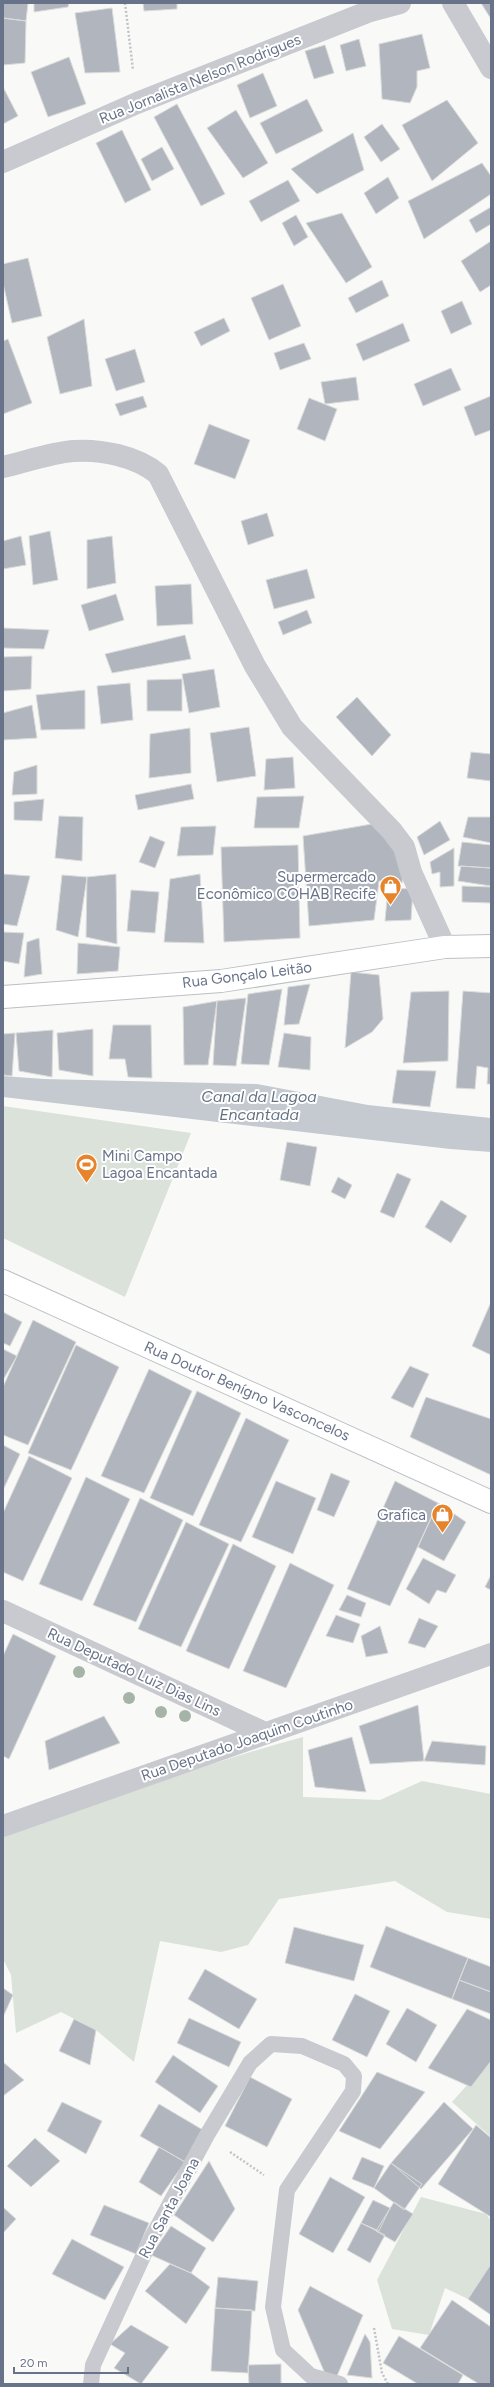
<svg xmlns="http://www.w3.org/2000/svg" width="494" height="2387" font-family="Figtree,sans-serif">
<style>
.green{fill:#dae2d9}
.water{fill:#c5cad1}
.building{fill:#b0b5be;stroke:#dbdcda}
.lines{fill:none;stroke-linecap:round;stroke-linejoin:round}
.secondary-casing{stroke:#bcbfc5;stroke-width:24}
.path{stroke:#c1c3c6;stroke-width:2.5;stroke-dasharray:2 2;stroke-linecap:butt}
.service{stroke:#c8cacf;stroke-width:16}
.minor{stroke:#c8cacf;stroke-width:22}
.secondary{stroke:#fff;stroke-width:22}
.tree{fill:#a6b4a7}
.labels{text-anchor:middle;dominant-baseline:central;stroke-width:4;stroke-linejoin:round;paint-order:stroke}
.street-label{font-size:15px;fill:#687389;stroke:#fff}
.poi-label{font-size:15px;fill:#687389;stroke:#fff;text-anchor:end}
.water-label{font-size:16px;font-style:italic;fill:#647383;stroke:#fff}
</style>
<rect width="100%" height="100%" fill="#f9faf8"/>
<!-- green -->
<path class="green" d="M3 1106 191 1133 125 1297 3 1238Z
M303 1737V1797L380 1800 422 1781 491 1794V1919L447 1912 395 1881 279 1899 248 1945 221 1952 160 1941 134 2062 96 2030 61 2012 16 2033 11 1975 3 1959V1836C103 1804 201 1764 303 1737Z
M491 2058V2137L452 2102Z
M421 2197 486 2214 491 2221V2264L468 2299 445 2288 429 2335 392 2329 377 2280Z"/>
<!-- water -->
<path class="water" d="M3 1076 44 1079 257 1084 368 1105 491 1118V1152L450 1149 3 1097Z"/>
<!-- building -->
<path class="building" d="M3 3H28L26 21 3 18Z
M34 3H69L68 7 34 12Z
M143 3H177V9L144 11Z
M481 3H491V19Z
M112 8 120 72 85 73 75 13Z
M3 18 26 21 25 63 3 65Z
M422 34 430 68 417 71V87L410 103 382 99 379 44Z
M359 39 366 66 346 71 340 45Z
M325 45 334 73 314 79 305 51Z
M69 57 86 104 48 117 31 72Z
M263 73 277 106 250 118 237 85Z
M3 87 18 116 3 124Z
M307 99 323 131 276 154 260 123Z
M447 100 478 143 432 181 402 125Z
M177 104 225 194 201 206 154 117Z
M236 110 268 163 243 178 207 128Z
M382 124 400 149 381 162 364 137Z
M122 130 151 190 125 203 96 143Z
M353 133 364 170 317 194 291 169Z
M162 147 174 169 152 181 141 159Z
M482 163 491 176V194L424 239 408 201Z
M388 177 399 198 376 214 364 193Z
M288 180 300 201 261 222 249 201Z
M491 207V224L476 233 469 220Z
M342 213 372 267 346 283 306 223Z
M296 215 308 237 294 246 282 223Z
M491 241V285L480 292 461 261Z
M28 258 42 316 12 323 3 283V264Z
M382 280 389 296 356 313 348 298Z
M283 284 301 326 269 340 251 298Z
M462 301 472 324 451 334 441 311Z
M224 318 230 331 201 346 194 332Z
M84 319 92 386 60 394 47 337Z
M403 323 410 341 363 361 356 344Z
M8 339 32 403 3 414V341Z
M304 343 311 359 280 370 274 353Z
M135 349 145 382 116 391 105 359Z
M451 368 461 390 423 406 414 384Z
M356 377 359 400 325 404 321 382Z
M143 396 147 407 120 416 115 404Z
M491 396V430L475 436 464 407Z
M309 398 337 409 325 441 297 429Z
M209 424 250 440 235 479 194 464Z
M267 513 274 536 248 545 241 521Z
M50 531 58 580 33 585 29 536Z
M21 536 26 565 3 569V541Z
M112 536 116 583 87 589V540Z
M307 569 315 598 274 609 266 580Z
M191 584 193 624 157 626 155 586Z
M116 594 124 620 89 631 81 605Z
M307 610 312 623 283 635 278 622Z
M3 628 49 630 44 649 3 648Z
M185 635 191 659 112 673 105 654Z
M32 656 31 689 3 691V657Z
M214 669 220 707 189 713 182 674Z
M182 679V711H147V680Z
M130 683 133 720 101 724 97 686Z
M85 690V729L41 730 36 695Z
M357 697 391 735 372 756 336 717Z
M32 705 37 738 3 740V713Z
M249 727 256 776 217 782 210 733Z
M190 728 191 773 149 778 150 734Z
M471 752 491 754V781L467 778Z
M293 757 295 788 264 790 266 759Z
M37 765V794L12 795 14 772Z
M191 784 194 799 138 810 135 795Z
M304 796 299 828H254L257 797Z
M44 799 42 821 14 820V802Z
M59 816 83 817 82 861 55 858Z
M468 817H491V843L463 837Z
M440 821 450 840 424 855 417 837Z
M372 824 405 851 402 883 379 881 374 920 309 926 303 836Z
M216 826 213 855 177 856 181 827Z
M150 836 165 842 155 868 139 862Z
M462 842 491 845V868L458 866Z
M298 845 300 938 224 942 221 847Z
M454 848V886L440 887V872L432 874 430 862Z
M461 866 491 868V886L458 881Z
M3 874 30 876 17 926 3 924Z
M116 874 117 944 86 937 87 877Z
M200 874 204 943 164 942 170 879Z
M62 875 87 877 78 937 56 930Z
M462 886 491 887V903L462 902Z
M388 888 413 889 411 920 385 921Z
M131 890 159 892 155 933 127 931Z
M3 932 24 933 19 964 3 961Z
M39 938 42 974 24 977 27 942Z
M78 943 120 947 118 971 77 974Z
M351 972 379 975 383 1019 372 1032 345 1048Z
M310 984 299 1024 284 1025 288 987Z
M282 989 269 1065 241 1064 248 994Z
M449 991 448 1061 403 1063 411 992Z
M463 991 491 993V1084H487L488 1068 477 1066 475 1089 456 1088Z
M246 998 236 1066 213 1065 217 1001Z
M217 1001 208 1065H184L183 1007Z
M113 1025H151L152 1078 128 1077 125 1059H109Z
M93 1029V1076L59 1070 57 1033Z
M53 1030 52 1077 19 1071 16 1033Z
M15 1033 12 1076 3 1075V1034Z
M284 1033 311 1037 310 1070 278 1067Z
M397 1070 436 1071 430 1107 392 1103Z
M287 1142 317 1147 310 1186 280 1180Z
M397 1173 411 1179 394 1218 380 1212Z
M338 1177 352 1185 345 1199 331 1192Z
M441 1200 467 1216 451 1243 425 1227Z
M491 1302V1355L472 1346Z
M3 1312 22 1322 10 1346 3 1343Z
M33 1320 76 1342 28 1445 3 1435V1387Z
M76 1345 119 1367 71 1470 28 1453Z
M3 1349 17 1356 3 1380Z
M410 1366 429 1374 413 1408 391 1398Z
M149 1369 192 1391 144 1493 101 1476Z
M197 1391 241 1413 193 1516 150 1498Z
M426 1397 491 1419V1475L410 1437Z
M246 1418 289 1440 241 1542 199 1525Z
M3 1445 20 1454 3 1490Z
M29 1456 72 1478 23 1581 3 1572V1513Z
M331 1473 350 1481 334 1517 317 1510Z
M86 1477 130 1499 82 1601 39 1584Z
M276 1481 316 1498 293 1554 252 1537Z
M395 1481 438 1503 390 1606 347 1589Z
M140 1498 183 1520 136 1622 93 1605Z
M438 1503 466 1522 444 1561 418 1547Z
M186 1522 229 1544 181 1647 138 1629Z
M233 1544 276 1566 229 1669 186 1651Z
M423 1558 456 1575 446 1593 437 1590 429 1604 406 1589Z
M290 1563 334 1585 286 1688 243 1671Z
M491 1575V1590L485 1587Z
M347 1595 366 1603 361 1617 339 1610Z
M336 1615 360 1624 353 1643 326 1636Z
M419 1618 438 1626 425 1648 408 1643Z
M380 1626 388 1653 366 1657 361 1636Z
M13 1634 56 1656 9 1759 3 1756V1656Z
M418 1705 424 1761 370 1764 359 1726Z
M104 1716 120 1743 49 1770 45 1741Z
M352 1737 366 1792 315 1787 308 1750Z
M432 1741 486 1746 485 1765 424 1761Z
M386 1926 468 1958 452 1999 370 1967Z
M294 1927 364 1945 354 1981 285 1963Z
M468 1958 491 1967V1992L459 1980Z
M205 1969 257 1999 239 2029 188 1999Z
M459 1980 491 1992V2014L452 1999Z
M3 1988 13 1995 3 2017Z
M355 1994 390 2011 367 2057 332 2040Z
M407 2008 437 2025 416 2062 386 2044Z
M467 2009 491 2020V2061L471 2087 428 2068Z
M189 2018 241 2042 229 2067 177 2043Z
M74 2019 96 2030 90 2065 59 2051Z
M173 2055 218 2086 200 2113 155 2082Z
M3 2062 24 2080 3 2096Z
M377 2072 425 2092 380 2149 339 2131Z
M250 2077 292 2099 267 2147 225 2126Z
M62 2102 102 2121 86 2154 47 2131Z
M444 2102 473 2129 421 2189 391 2163Z
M159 2104 203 2130 185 2162 140 2136Z
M476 2125 491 2138V2217L438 2184Z
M35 2138 60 2161 31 2187 7 2166Z
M159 2147 185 2162 161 2196 139 2182Z
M362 2157 384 2166 374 2188 352 2179Z
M209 2161 235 2209 213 2242 174 2215Z
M391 2163 422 2184 404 2210 374 2188Z
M330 2177 365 2197 333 2253 299 2234Z
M373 2200 390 2208 379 2231 361 2223Z
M394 2202 413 2214 395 2242 376 2231Z
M104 2205 149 2223 136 2254 90 2235Z
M3 2207 16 2219 3 2233Z
M361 2223 385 2235 370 2263 347 2250Z
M171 2226 206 2248 191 2273 151 2255Z
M72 2239 124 2267 105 2300 52 2274Z
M170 2264 191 2273 210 2287 186 2324 145 2291Z
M491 2264V2315L468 2299Z
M218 2277 258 2281 255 2311 215 2308Z
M310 2286 363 2315 337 2376H326L298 2310Z
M452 2300 491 2327V2384H479L420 2348Z
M215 2308 252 2310 248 2373 211 2371Z
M131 2325 169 2347 141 2384 114 2368 125 2353 110 2344Z
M365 2334 370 2342 372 2378 347 2375Z
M399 2336 463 2375 458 2384H418L383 2363Z
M281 2364V2384H249L248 2365Z"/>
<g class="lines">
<defs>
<path id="secondary" d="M3 997 221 981 445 947 491 946
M3 1281 491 1502"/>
</defs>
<!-- secondary casing -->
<use href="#secondary" class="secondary-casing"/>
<!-- path -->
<path class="path" d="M125 3 133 70
M230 2152 264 2175
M374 2328 382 2373 388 2384"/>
<!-- service -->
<path class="service" d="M91 2384 93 2365 151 2239 207 2135 250 2063 271 2044 302 2046 344 2064 354 2076 353 2091 287 2190 273 2307 283 2350 311 2376 340 2384"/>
<!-- minor -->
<path class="minor" d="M453 3 491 68
M3 162 137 103 370 11 400 3
M3 467C25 462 50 453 73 451 101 449 136 456 158 474L255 666 292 727 392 831 404 847 411 872 445 947
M3 1611 265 1733
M3 1826 491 1654"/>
<!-- secondary -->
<use href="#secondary" class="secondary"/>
</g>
<!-- trees -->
<g class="tree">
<circle cx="79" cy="1672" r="6"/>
<circle cx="129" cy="1698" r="6"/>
<circle cx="161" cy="1712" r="6"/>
<circle cx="185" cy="1716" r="6"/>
</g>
<!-- icons -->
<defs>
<symbol id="shop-pin" viewBox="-11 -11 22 30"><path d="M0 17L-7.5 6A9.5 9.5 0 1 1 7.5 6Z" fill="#e6832b" stroke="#fff"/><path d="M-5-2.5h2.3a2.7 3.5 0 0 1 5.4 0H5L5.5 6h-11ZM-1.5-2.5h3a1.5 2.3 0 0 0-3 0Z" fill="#fff"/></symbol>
<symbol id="stadium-pin" viewBox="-11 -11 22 30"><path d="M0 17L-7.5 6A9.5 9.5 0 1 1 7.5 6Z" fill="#e6832b" stroke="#fff"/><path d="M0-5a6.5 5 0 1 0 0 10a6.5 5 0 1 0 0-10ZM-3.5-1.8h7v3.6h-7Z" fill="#fff"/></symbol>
</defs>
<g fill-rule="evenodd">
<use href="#shop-pin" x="378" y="874" width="25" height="34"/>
<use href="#stadium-pin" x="74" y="1152" width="25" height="34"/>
<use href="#shop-pin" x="430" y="1502" width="25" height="34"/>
</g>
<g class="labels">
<!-- street labels -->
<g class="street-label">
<text transform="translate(200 79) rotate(-22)">Rua Jornalista Nelson Rodrigues</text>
<text transform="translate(247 975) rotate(-7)">Rua Gonçalo Leitão</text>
<text transform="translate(247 1391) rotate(24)">Rua Doutor Benígno Vasconcelos</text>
<text transform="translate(134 1672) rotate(25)">Rua Deputado Luiz Dias Lins</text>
<text transform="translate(247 1740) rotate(-19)">Rua Deputado Joaquim Coutinho</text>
<text transform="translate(169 2208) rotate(-62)">Rua Santa Joana</text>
</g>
<!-- poi labels -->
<g class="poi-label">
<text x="376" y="877">Supermercado<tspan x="376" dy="17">Econômico COHAB Recife</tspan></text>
<text x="102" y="1156" text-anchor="start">Mini Campo<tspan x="102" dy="17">Lagoa Encantada</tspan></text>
<text x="426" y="1515">Grafica</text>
</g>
<!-- water labels -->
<g class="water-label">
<text x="259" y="1096">Canal da Lagoa<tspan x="259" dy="18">Encantada</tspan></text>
</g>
</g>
<!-- border -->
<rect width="494" height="2387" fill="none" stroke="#687389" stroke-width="8"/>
<!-- scale -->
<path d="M14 2367v6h114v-6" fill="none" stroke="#687389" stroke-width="2"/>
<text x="20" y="2367" font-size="12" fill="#687389" stroke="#ffffff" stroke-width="3" paint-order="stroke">20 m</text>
</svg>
